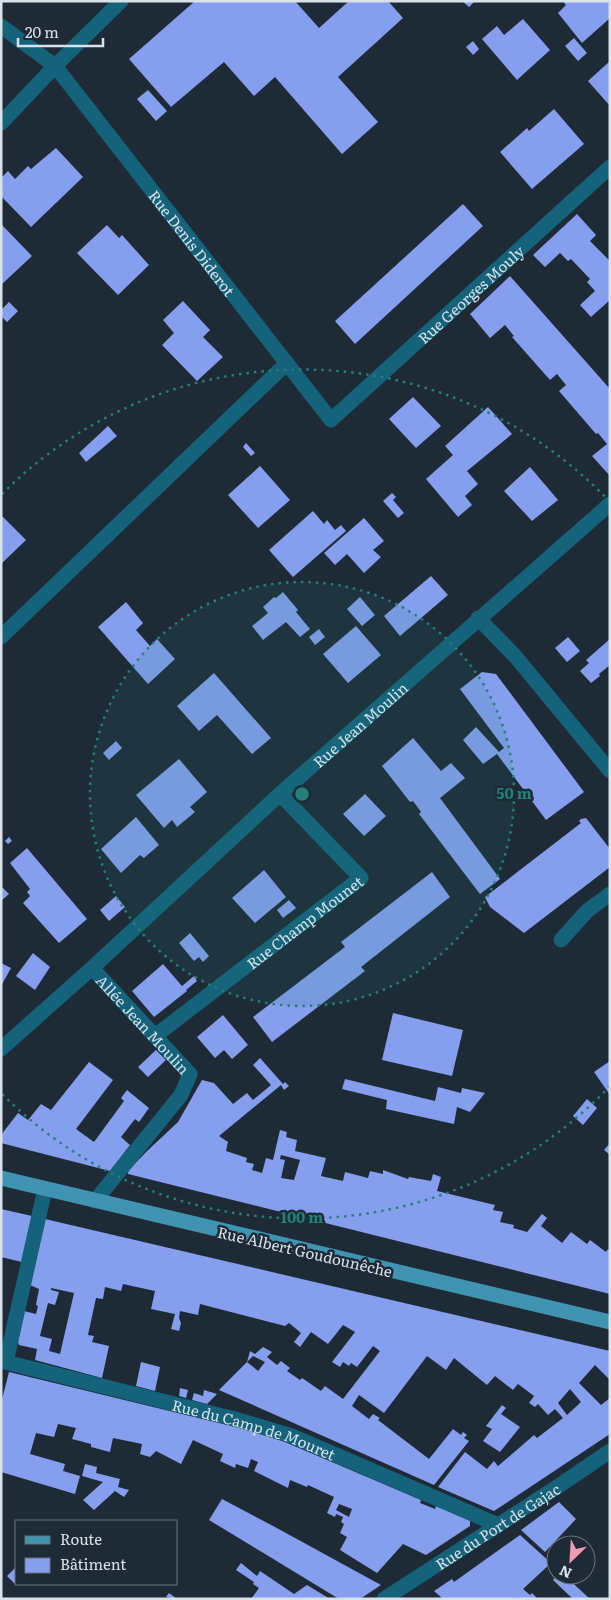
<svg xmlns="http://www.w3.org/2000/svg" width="611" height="1600" font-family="Literata,serif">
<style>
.building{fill:#859eed;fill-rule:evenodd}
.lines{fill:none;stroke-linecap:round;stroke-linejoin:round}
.minor{stroke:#15627b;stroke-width:15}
.major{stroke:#4094b1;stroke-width:15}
.ring{fill:none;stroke:#23817a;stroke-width:2.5;stroke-dasharray:2.5 5}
.labels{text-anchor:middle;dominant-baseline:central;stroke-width:5;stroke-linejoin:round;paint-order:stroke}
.street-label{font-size:15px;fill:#d9e1e9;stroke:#1e2b37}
.centre{fill:#23817a;stroke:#1e2b37;stroke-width:2.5}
.ring-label{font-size:15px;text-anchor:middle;font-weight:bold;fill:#23817a;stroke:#1e2b37;stroke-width:5;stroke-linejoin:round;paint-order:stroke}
</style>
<rect width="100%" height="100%" fill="#1e2b37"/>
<!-- building -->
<path class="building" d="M195 1H295L319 28 349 1H388L403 18 338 77 378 122 342 154 275 77 254 96 224 62 171 107 129 59Z
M462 1H475L469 7Z
M566 1H610V18L582 43 558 13 566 5 564 3Z
M523 19 550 50 517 80 482 39 497 26 504 35Z
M574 38 587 53 578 61 565 46Z
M473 41 479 49 473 55 466 47Z
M610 61V106L588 81Z
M148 90 167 111 156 121 137 99Z
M554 109 584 144 532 189 500 152 527 128 529 131Z
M56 148 83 177 31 227 1 196V178L8 171 15 179 28 166 31 169Z
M463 204 483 226 355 344 335 321Z
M577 214 596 235 590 241 610 261V300L591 317 580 305 595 291 587 282 590 279 571 259 568 261 560 253 545 267 533 255Z
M1 224 32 256 1 285Z
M107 225 119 238 122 235 149 265 118 295 77 253Z
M510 276 610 389V476L592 456 607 444 598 433 596 434 559 391 566 385 557 374 550 380 512 337 514 336 505 325 490 338 470 314Z
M183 301 210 330 203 337 223 357 197 381 162 345 174 333 163 320Z
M9 302 18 311 7 322 1 316V310Z
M413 397 441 426 416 448 389 419Z
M488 407 512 434 467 471 478 484 465 496 472 505 458 517 426 479 453 455 445 446Z
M108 426 117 436 86 462 79 453Z
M246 443 255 453 251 456 243 447Z
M260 466 290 500 258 528 228 495Z
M530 467 558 500 532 521 504 491Z
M392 493 396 497 393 500 404 513 398 518 383 501Z
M313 511 324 524 327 520 335 530 341 525 346 531 293 577 269 550Z
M1 515 26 540 1 564Z
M364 518 384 541 373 550 381 557 364 573 347 554 335 565 324 553Z
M431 576 448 595 400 636 384 616Z
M283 592 298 610 296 612 310 629 300 637 286 622 263 640 252 626 268 613 263 607 274 597 276 598Z
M360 597 375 615 362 626 347 609Z
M126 602 143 623 136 630 150 646 157 639 175 659 148 684 98 627Z
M356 626 381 655 348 683 323 654Z
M319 629 325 637 315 645 309 637Z
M568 637 580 651 567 662 555 648Z
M610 639V665L599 674 600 676 591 683 580 671 589 663 586 660Z
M482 672 496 674 584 792 546 820 497 754 483 764 463 740 476 727 499 752 504 748 460 689Z
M214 673 271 738 252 754 217 715 199 731 177 706Z
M413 738 441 771 451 763 465 778 440 798 500 879 480 894 419 814 421 812 413 801 410 802 382 766Z
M116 741 122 748 109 760 103 753Z
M179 759 207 792 190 807 195 812 177 827 172 820 164 828 136 795Z
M365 794 386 816 364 836 343 814Z
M136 817 159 845 144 858 140 855 121 873 101 849Z
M586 818 610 849V867L524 933 490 907 485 897 581 823 579 821 581 819Z
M9 837 12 841 8 844 5 841Z
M27 848 87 919 59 943 23 903 30 896 27 892 30 889 10 863Z
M264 870 286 897 255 923 232 898Z
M432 872 450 897 361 967 365 971 272 1042 253 1017 345 947 341 942Z
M1 886 9 894 1 901Z
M116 896 125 907 109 921 100 910Z
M289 900 296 908 283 918 277 910Z
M190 933 209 956 203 962 199 957 194 961 179 943Z
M33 953 50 967 35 990 16 976Z
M1 963 11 968 1 986Z
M163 964 182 986 194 976 197 981 186 990 187 991 154 1017 132 991Z
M393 1013 463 1030 452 1076 382 1060Z
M223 1015 248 1045 232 1059 224 1050 215 1058 197 1037Z
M156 1050 166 1060 148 1077 138 1067Z
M260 1058 283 1084 285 1082 289 1086 284 1090 281 1085 219 1136 228 1142 226 1151 247 1158 246 1162 254 1164 252 1170 262 1173 266 1158 273 1160 280 1130 287 1132 286 1137 297 1140 295 1151 326 1158 321 1176 343 1181 345 1172 368 1178 370 1171 383 1174V1170L408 1179 409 1177 431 1181 433 1174 441 1177 437 1191 495 1205 493 1210 503 1212 500 1222 514 1225 513 1228 527 1232 542 1214 547 1218 541 1226 562 1243 571 1232 587 1244 590 1240 606 1252 608 1249 610 1250V1294L128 1174V1171L146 1152 178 1122 202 1080 214 1083 233 1104 247 1093 253 1100 271 1085 253 1065ZM281 1155 300 1160 294 1180 281 1178 285 1160 280 1159Z
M610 1061V1095L594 1072Z
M89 1062 113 1080 76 1129 94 1142 124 1101 121 1098 127 1090 149 1108 139 1122 135 1119 121 1137 130 1145 110 1171 1 1143V1135L18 1113 28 1120 41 1104 51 1110Z
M345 1079 435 1101 438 1087 461 1093 462 1088 485 1093 470 1112 457 1107 454 1124 386 1109 387 1100 342 1089Z
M587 1099 597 1108 583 1125 573 1116Z
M610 1143V1155L604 1150Z
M1 1209 32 1216 22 1262 1 1257Z
M45 1219 610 1351V1380L595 1365 579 1383 601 1405 610 1398V1434L494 1511 438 1487 465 1452 487 1469 494 1461 498 1466 534 1435 537 1438 563 1418 555 1409 548 1415 538 1404 535 1407 529 1403 534 1396 518 1384 513 1390 495 1376 487 1385 454 1358 446 1370 427 1356 384 1413 359 1395 352 1406 369 1419 373 1414 380 1418 378 1420 429 1459 453 1429 461 1435 463 1432 467 1435 464 1438 469 1441 434 1485 219 1390 247 1362 258 1371 265 1362 253 1356 247 1362 250 1351 255 1354 263 1347 272 1352 267 1357 277 1365 281 1361 290 1368 287 1371 300 1380 302 1378 321 1391 325 1386 343 1399 380 1351 373 1346 357 1367 351 1363 349 1366 343 1362 340 1367 332 1362 355 1332 343 1325 328 1344 311 1332 300 1347 294 1342 301 1333 289 1323 285 1326 200 1304 198 1315 180 1311 179 1318 181 1323 179 1331 171 1329 175 1314 151 1309 155 1291 123 1284 121 1291 105 1287 103 1299 96 1298 88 1335 94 1336 92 1342 109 1346 102 1378 35 1360 37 1349 19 1345 18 1342 24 1311 36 1314 38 1306 36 1305 39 1289 30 1285ZM51 1288 74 1293 60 1354 49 1351 52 1339 40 1336 48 1303 55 1305 59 1292 51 1290ZM570 1389 581 1402 567 1415 558 1403Z
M141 1362 160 1367 155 1391 136 1386Z
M9 1372 252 1431 285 1442 421 1500 420 1503 435 1509 436 1506 470 1520V1526L426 1555 403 1544 377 1573 340 1550 347 1537 340 1533 344 1524 341 1522 343 1517 336 1514 335 1517 327 1513 334 1497 308 1485 307 1487 290 1480 288 1488 254 1471 258 1462 251 1459 248 1468 236 1464 235 1468 220 1461 223 1454 193 1440 181 1464 156 1451 150 1457 140 1454 142 1444 113 1438 110 1452 91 1447V1444L72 1439 76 1428 58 1424 54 1437 36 1433 30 1454 65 1464 63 1471 80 1476 75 1494 1 1472V1403ZM339 1504 352 1509 349 1517 336 1510Z
M180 1388 188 1390 186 1398 179 1396Z
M204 1390 217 1394 207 1404 192 1400 194 1393 203 1396Z
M502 1405 506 1408 501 1414 520 1427 500 1452 483 1441 492 1429 486 1426Z
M85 1464 97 1467 96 1473 120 1479 118 1487 129 1490 124 1497 115 1491 94 1510 83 1500 103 1482 82 1476Z
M222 1499 275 1527 381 1585 360 1599H339L209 1520Z
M559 1502 576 1519 545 1552 521 1530Z
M520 1535 551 1563 523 1589 530 1595 532 1593 538 1599H516L515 1597 513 1599H443L434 1591 452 1579 454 1582Z
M241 1563 257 1576 260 1571 294 1594 307 1585 330 1599H251L259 1588 253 1584 254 1582 236 1570Z
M16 1567V1585L7 1576Z
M557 1575H564L590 1599H573L553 1580Z
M169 1593 177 1599 166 1597Z"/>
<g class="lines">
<!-- minor -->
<g class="minor">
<path id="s1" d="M1 26 55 66 331 420 610 167"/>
<path d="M1 123 55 66 121 1"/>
<path d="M478 618 515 656 610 771"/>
<path d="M1 637 287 363"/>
<path d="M561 940 587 911 610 894"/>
<path id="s2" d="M92 968 190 1074 181 1095 95 1201"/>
<path id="s3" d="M155 1036 361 878 280 794"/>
<path id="s4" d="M1 1049 92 968 280 794 610 504"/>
<path id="s5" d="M1 1361 235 1419 292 1436 498 1525"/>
<path d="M6 1362 45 1189"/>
<path id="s6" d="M384 1599 563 1483 610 1451"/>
</g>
<!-- major -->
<path class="major" d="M1 1178 610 1322"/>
</g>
<!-- distance rings -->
<circle cx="302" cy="794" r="212" fill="#23817a" fill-opacity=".12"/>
<g class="ring">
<circle cx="302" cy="794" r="212"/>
<path d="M610 1086A424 424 0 0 1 2 1094M2 494A424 424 0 0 1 610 502"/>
</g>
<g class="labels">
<!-- street labels -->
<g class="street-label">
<text stroke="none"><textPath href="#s1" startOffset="291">Rue Denis Diderot</textPath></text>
<text stroke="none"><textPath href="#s1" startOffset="704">Rue Georges Mouly</textPath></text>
<text stroke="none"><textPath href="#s4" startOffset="484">Rue Jean Moulin</textPath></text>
<text stroke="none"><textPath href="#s3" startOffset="188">Rue Champ Mounet</textPath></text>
<text stroke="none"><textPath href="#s2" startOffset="76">Allée Jean Moulin</textPath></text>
<text transform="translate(305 1251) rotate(13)">Rue Albert Goudounêche</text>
<text stroke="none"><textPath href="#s5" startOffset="262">Rue du Camp de Mouret</textPath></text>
<text stroke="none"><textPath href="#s6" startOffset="135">Rue du Port de Gajac</textPath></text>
</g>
</g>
<circle cx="302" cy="794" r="8" class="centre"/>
<g class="ring-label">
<text x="514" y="799">50 m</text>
<text x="302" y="1223">100 m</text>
</g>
<!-- border -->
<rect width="611" height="1600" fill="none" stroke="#d9e1e9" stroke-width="5"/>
<!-- legend -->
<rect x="15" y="1520" width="162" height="65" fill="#1e2b37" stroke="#69747e"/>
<rect x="25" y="1536" width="25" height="8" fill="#4094b1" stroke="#69747e"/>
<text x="60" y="1545" font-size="15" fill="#d9e1e9">Route</text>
<rect x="25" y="1558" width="25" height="15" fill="#859eed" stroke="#69747e"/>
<text x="60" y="1570" font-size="15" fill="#d9e1e9">Bâtiment</text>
<!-- north arrow -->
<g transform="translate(571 1560) rotate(205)"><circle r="24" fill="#1e2b37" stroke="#69747e"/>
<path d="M0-4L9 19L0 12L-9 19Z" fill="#f19ab4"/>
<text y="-8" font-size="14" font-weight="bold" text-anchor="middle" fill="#d9e1e9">N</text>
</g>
<!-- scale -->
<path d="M18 38v8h85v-8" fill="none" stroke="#d9e1e9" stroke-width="2.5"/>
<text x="25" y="38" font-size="15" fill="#d9e1e9" stroke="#1e2b37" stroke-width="4" paint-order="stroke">20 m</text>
</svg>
